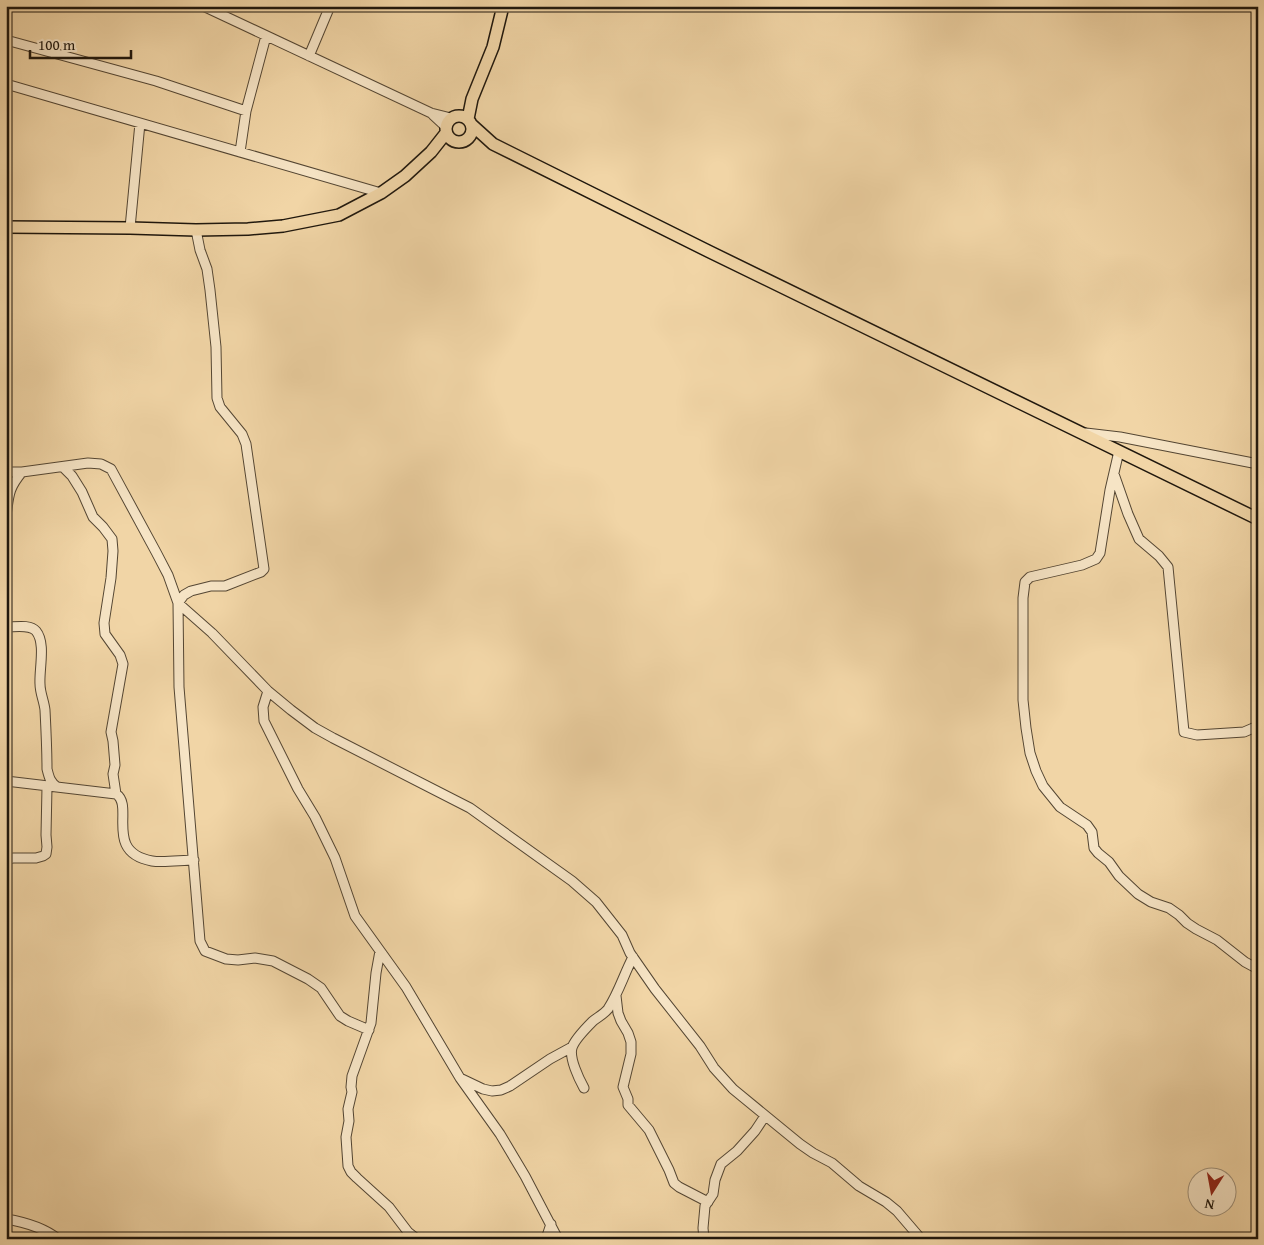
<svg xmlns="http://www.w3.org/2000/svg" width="1264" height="1245" font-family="'Gentium Book Plus',serif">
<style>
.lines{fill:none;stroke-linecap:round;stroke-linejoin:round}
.minor-casing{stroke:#544633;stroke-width:11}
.major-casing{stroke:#1f170d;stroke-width:14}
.minor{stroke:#f6e4c5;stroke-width:9}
.major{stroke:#f1d5a6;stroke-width:11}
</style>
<rect width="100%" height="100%" fill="#f1d5a6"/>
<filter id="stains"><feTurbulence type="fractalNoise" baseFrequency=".004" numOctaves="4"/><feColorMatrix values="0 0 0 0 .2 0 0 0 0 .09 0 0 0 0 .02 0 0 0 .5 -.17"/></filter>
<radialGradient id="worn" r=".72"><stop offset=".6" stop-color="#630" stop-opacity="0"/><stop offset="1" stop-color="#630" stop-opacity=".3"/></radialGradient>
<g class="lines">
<defs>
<path id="minor" d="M203 6 431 113 451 118
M6 40 156 81 246 111
M309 56 330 6
M6 84 381 193
M433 115 446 127
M240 152 246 111 266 36
M130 228 140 123
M196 230 200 250 207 269 210 290 216 347 217 398 220 407 242 434 246 444 264 569 261 572 225 586H211L191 591 184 595 178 603 179 687 200 941 205 951 226 959 238 960 255 958 273 961 308 979 321 988 340 1016 348 1021 369 1030
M1086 433 1120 437 1258 464
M1119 451 1110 490 1100 553 1096 559 1082 565 1030 577 1025 582 1023 598V700L1026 728 1030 753 1036 771 1043 786 1060 807 1087 825 1092 832 1094 848 1098 853 1109 862 1119 876 1138 894 1151 902 1169 908 1179 915 1187 923 1196 929 1217 940 1245 962 1258 969
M63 467 72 476 82 492 93 517 103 527 112 539 113 551 111 578 104 623 105 634 120 655 123 664 111 732 113 741 115 765 113 774 116 794
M6 472H22L88 463 101 464 111 469 156 552 168 575 178 603 212 633 268 691 291 710 315 728 333 738 470 808 572 881 596 902 622 935 630 953 655 989 700 1046 714 1068 733 1089 800 1144 813 1153 832 1163 859 1186 886 1202 897 1211 921 1239
M1114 474 1128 514 1139 539 1159 556 1168 567 1184 732 1197 735 1244 732 1258 726
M6 516C9 495 8 489 22 472
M6 627C15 627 30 624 36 631 46 643 39 669 40 684 40 693 44 701 45 710 46 730 47 749 47 769 49 777 50 782 57 787
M268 691 263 707 264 721 298 789 315 817 335 858 355 916 406 987 460 1078 500 1134 525 1176 558 1239
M6 781 116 794C135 806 103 852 152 861 163 863 182 860 194 860
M6 860 13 858H36L43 856 46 854 47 847 46 835 47 787
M380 951 376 973 371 1023 352 1076 351 1087 352 1092 348 1109 349 1121 346 1137 348 1166 351 1172 357 1178 389 1207 408 1232 417 1239
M616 996 618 1013 621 1021 628 1033 631 1042V1054L623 1087 628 1099V1105L649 1130 669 1170 674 1183 679 1187 708 1202
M462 1079 483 1089 492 1091 501 1090 510 1086 550 1059 572 1047
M584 1088C579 1079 569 1058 572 1048 574 1040 587 1027 593 1021 598 1017 604 1014 608 1009 619 992 624 974 633 957
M6 1219C24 1222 43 1227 58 1239
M546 1239 551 1224
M704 1239 703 1228 705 1206 713 1194 715 1180 721 1164 737 1151 755 1131 765 1116"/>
<path id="major" d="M446 129a13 13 0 1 1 26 0a13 13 0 1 1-26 0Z
M468 119 472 99 493 47 503 6
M472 125 493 144 708 251 1258 519
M6 227 130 228 196 230 248 229 283 226 339 215 381 193 405 176 431 152 446 133"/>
</defs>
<!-- minor casing -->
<use href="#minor" class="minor-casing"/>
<!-- major casing -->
<use href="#major" class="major-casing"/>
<!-- minor -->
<use href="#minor" class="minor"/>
<!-- major -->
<use href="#major" class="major"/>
</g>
<!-- margin -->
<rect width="1264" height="1245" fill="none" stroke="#f1d5a6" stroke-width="25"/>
<rect x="8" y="8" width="1249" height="1230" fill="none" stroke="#1f170d" stroke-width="2.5"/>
<rect x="12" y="12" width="1239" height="1220" fill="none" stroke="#1f170d"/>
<!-- north arrow -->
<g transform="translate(1212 1192) rotate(191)"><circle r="24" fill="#f6e4c5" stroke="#a0927b"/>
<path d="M0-4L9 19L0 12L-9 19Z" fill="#8f2418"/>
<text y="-8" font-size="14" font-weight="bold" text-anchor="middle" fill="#1f170d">N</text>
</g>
<!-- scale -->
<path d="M30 50v8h101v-8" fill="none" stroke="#1f170d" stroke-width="2.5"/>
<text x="38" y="50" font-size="15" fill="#1f170d" stroke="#f6e4c5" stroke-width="4" paint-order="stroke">100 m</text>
<rect width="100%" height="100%" filter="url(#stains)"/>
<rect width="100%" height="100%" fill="url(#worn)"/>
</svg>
